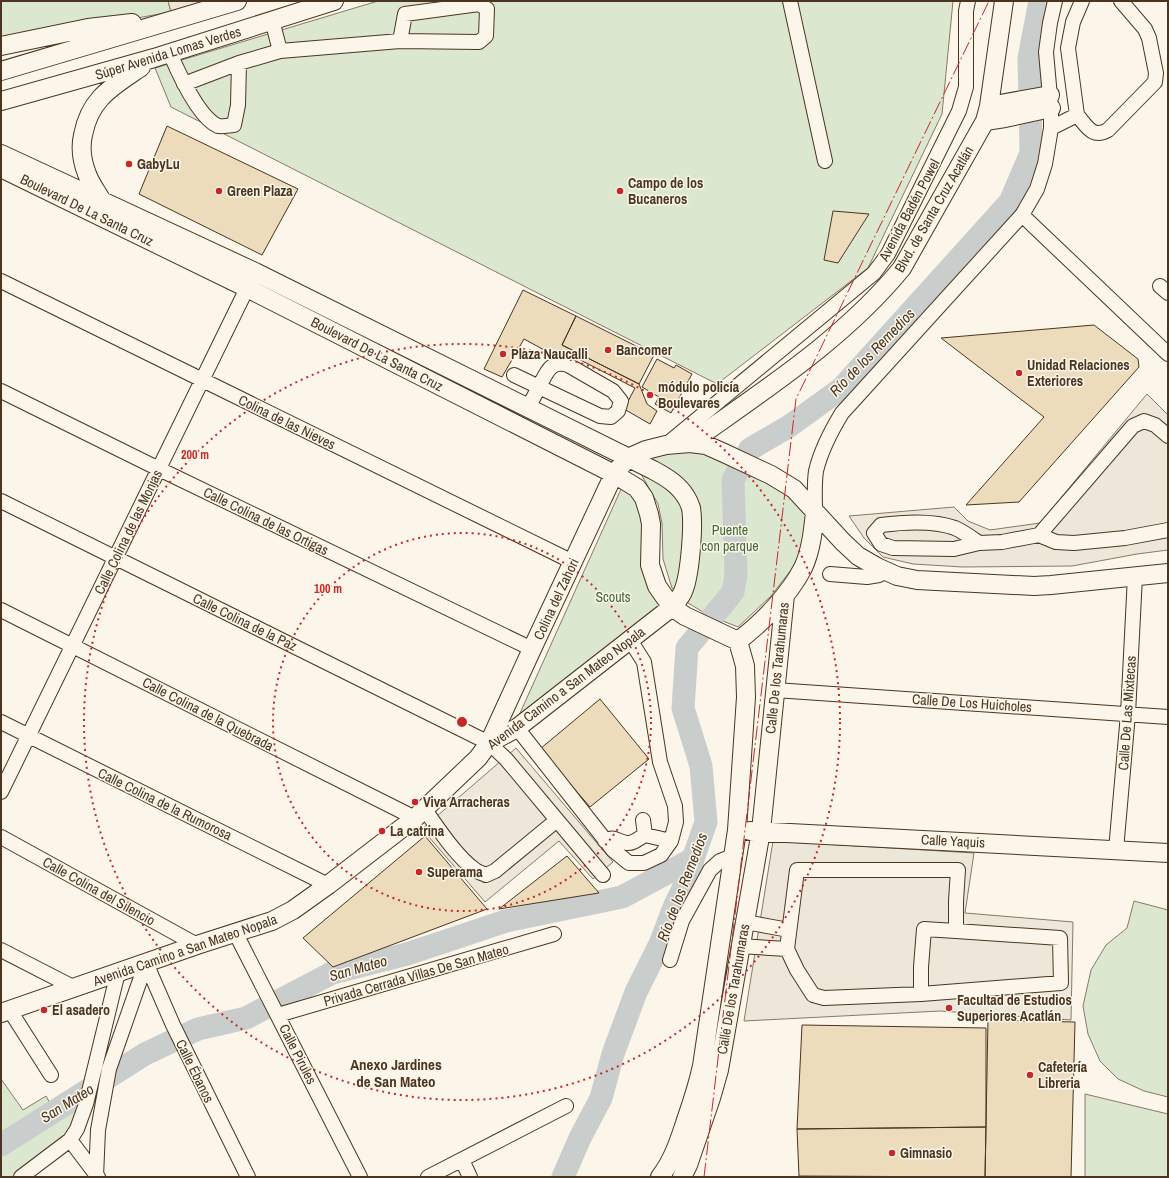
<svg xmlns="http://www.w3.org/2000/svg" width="1169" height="1178" font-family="'Archivo Narrow',sans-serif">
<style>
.green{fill:#dce7d0;stroke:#887966}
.parking{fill:#ede7d9;stroke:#887966}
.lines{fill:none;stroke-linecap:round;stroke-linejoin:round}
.river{stroke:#c9cecd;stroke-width:23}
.building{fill:#ecdcbc;stroke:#4a3520}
.minor-casing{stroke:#4a3520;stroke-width:16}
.major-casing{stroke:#4a3520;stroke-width:20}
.minor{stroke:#fbf6e9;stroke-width:14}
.major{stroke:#fbf6e9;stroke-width:18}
.power{stroke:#c62828;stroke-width:1;stroke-dasharray:14 3 2 3;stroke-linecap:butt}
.ring{fill:none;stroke:#c62828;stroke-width:2;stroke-dasharray:2 4}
.poi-dot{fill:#c62828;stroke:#fbf6e9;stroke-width:1.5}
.labels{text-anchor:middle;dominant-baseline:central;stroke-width:3;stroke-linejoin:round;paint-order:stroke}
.street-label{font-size:14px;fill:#4a3520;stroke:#fbf6e9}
.poi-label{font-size:14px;font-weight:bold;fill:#4a3520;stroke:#fbf6e9;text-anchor:start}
.park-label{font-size:14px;fill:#436837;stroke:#fbf6e9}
.water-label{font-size:15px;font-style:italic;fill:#4a3520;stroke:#fbf6e9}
.neighbourhood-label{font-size:15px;font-weight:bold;fill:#4a3520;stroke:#fbf6e9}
.centre{fill:#c62828;stroke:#fbf6e9;stroke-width:2}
.ring-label{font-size:12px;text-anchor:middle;font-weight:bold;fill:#c62828;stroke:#fbf6e9;stroke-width:3;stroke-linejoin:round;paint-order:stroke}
</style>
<rect width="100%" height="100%" fill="#fbf6e9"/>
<!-- green -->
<path class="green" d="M1 1H168L171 12 1 42Z
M378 1H953L942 114 868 268 717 384 171 107 155 68Z
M708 451 791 493 808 518 804 546 791 570 771 596 738 627 708 615 688 603 672 588 663 559 662 523 658 504 641 474 637 460 656 454Z
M622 487 638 499 661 607 516 722Z
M1134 901 1168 910V1097L1144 1091 1118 1079 1100 1061 1088 1034 1083 1006 1091 970 1106 945 1127 928Z
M1 1079 23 1110 46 1096 52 1107 84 1092 70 1140 21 1177H1Z
M1085 1094 1168 1114V1177H1085Z"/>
<!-- parking -->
<path class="parking" d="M168 1H213L171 12Z
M1147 394 1168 415V550L1137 554 1072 566 963 567 913 564 883 557 864 538 849 516 954 507 968 521 990 530 1040 523Z
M516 748 613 862 593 879 559 841 485 902 422 829Z
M773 841 974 853 965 913 1073 922 1071 1020 940 1011 744 1021Z"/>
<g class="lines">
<!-- river -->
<path class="river" d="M1 1145 145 1054 198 1029 246 1018 332 973 407 954 506 921 622 897 693 859
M563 1177 580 1138 601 1098 613 1054 636 992 660 944 675 905 690 874 693 859 706 822 701 766 683 708 687 648 733 592 736 575 733 480 750 449 788 427 842 388 1010 202 1031 153 1029 58 1040 1"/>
</g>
<!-- building -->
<path class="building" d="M167 126 298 189 262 255 139 194Z
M833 211 869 214 838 263 824 260Z
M523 290 576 316 562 345 639 384 647 404 657 411 650 424 624 409 635 388 561 350 557 357 524 339 502 377 484 369Z
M576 316 654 355 639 384 562 345Z
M1094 325 1138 359 1139 367 1019 502 966 505 1044 417 941 338Z
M657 359 674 368 676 365 692 374 671 413 655 404 659 397 642 387Z
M600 699 649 759 590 807 540 749Z
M425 836 487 909 333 967 303 938Z
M567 856 599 893 499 909Z
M988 1020 1075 1022 1071 1177H985Z
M802 1025 986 1028V1127L797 1129Z
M986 1127 985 1177 799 1176 797 1129Z"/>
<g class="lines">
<defs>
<path id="minor" d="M790 1 825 161
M272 20 280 51
M170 53C178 72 199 118 218 126 222 127 230 125 234 125L238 105 239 63 280 51 400 41 479 42 486 36 487 9 479 4 405 14 400 41
M184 84 239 63
M1077 115 1068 48 1073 22 1082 1
M1051 128 1077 115C1087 126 1092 139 1108 130L1155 82 1156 73 1149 38 1145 29 1121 1
M1022 215 1168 354
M1 281 573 562
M1160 286 1168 293
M514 375 539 387C546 374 550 359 568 365L613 391 621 401 618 411 611 417 600 416 539 387 528 408
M1 391 159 469 532 649
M666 445 874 273 888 254 959 111 966 87V11L968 1
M1 501 489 743 506 759 557 820 495 871 486 875C482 873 477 872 474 869 456 856 438 828 425 810
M815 512C815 498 814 484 816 471 821 450 831 431 842 413L1022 215 1037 189 1045 164 1051 128V108L1046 52 1050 23 1055 1
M1039 535 1133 426 1144 421 1155 425 1168 436
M979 543C972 538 964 532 955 528 933 520 904 522 881 525L874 533 881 544 893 548 954 549 979 543 1002 542 1039 535 1056 542 1074 543 1125 538 1168 530
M830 574 867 577 879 575 884 570
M1 610 415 818
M775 690 1168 717
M1 722 328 885
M517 728 613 850 629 863H644L661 855 671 841 676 822 675 806 660 762 644 662 630 640
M1 792 251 280
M557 820 603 875
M643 820 645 835
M1 837 197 945
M605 841C615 835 617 842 627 843 633 844 639 838 645 835L671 841
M1116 850 1128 714 1135 576
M797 870H958L956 901V931L924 929 921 967V994L824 998 813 995 797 970 787 949Z
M745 922 789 930
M235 932 360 1177
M740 946 787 949
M1 950 75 988
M670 960 682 921 710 870 720 861 733 856
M146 963 173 1025 248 1177
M921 994 1061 983 1060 938 956 931
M9 1009 51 1075
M278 1015 554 934
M70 1140 98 1177
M462 1160 470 1177
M21 1177 70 1140 77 1129 86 1104 118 972
M96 1177 98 1130 109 1069 146 963
M428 1177 566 1106"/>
<path id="major" d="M1 46 88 28 132 23
M1 71 237 1
M1 101 154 58 334 1
M989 106 1050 95
M985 121 1005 118 1051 108
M1 154 255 272 653 470C666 477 678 484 686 497 688 500 690 505 691 508 694 525 690 573 684 589 682 596 677 601 672 607L517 728 489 743 478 758 415 818 328 885 293 910 272 921 197 945 1 1013
M1 168 247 288 614 474 637 488 644 498 649 514 651 524 650 565 657 586 664 596 672 607 685 616 738 641
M102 201C97 192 90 183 87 174 82 161 80 148 83 135 90 98 112 87 141 67
M690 443C764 390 844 339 902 268L985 121 989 106 1004 1
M738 641C762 623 789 595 803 568 811 551 813 531 815 512
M489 743 532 649 614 474 628 458 646 450 666 445 690 443 706 445 724 453 771 475 794 489 843 542 858 556 877 567 897 576 917 580 1034 586 1051 585 1168 573
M750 831 1168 853
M660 1177C674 1159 680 1138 687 1117 693 1100 698 1084 702 1066L737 830 746 697 745 666 738 641
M682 1177 688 1165 711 1098 719 1070 761 831 785 595"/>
</defs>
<!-- minor casing -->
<use href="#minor" class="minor-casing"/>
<!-- major casing -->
<use href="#major" class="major-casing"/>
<!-- minor -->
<use href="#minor" class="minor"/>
<!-- major -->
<use href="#major" class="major"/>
<!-- power -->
<path class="power" d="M704 1177 796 399 989 1"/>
</g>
<!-- distance rings -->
<g class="ring">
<circle cx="462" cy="722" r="189"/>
<circle cx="462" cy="722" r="378"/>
</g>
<!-- markers -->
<g class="poi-dot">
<circle cx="129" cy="164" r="4"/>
<circle cx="219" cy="191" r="4"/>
<circle cx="620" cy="191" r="4"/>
<circle cx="608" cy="350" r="4"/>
<circle cx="503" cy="354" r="4"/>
<circle cx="1019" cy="373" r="4"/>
<circle cx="650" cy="395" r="4"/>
<circle cx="415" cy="802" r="4"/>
<circle cx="382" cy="831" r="4"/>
<circle cx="419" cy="872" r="4"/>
<circle cx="949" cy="1008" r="4"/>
<circle cx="44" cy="1010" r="4"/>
<circle cx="1030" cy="1075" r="4"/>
<circle cx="892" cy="1153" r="4"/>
</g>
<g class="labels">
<!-- street labels -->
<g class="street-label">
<text transform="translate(168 53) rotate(-17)">Súper Avenida Lomas Verdes</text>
<text transform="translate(934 209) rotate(-60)">Blvd. de Santa Cruz Acatlán</text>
<text transform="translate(87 210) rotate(26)">Boulevard De La Santa Cruz</text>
<text transform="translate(909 210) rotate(-62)">Avenida Badén Powel</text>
<text transform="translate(377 354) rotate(27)">Boulevard De La Santa Cruz</text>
<text transform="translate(287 422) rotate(26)">Colina de las Nieves</text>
<text transform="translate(266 521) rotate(26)">Calle Colina de las Ortigas</text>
<text transform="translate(128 532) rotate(-64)">Calle Colina de las Monjas</text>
<text transform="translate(556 599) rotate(-65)">Colina del Zahori</text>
<text transform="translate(245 622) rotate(26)">Calle Colina de la Paz</text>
<text transform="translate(777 668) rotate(-84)">Calle De los Tarahumaras</text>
<text transform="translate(566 688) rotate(-37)">Avenida Camino a San Mateo Nopala</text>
<text transform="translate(972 703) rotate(4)">Calle De Los Huicholes</text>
<text transform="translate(1127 713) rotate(-86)">Calle De Las Mixtecas</text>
<text transform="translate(208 714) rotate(27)">Calle Colina de la Quebrada</text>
<text transform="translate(165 804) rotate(26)">Calle Colina de la Rumorosa</text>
<text transform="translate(953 841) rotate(3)">Calle Yaquis</text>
<text transform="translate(99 891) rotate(29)">Calle Colina del Silencio</text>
<text transform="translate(185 950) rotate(-19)">Avenida Camino a San Mateo Nopala</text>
<text transform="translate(416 975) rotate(-16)">Privada Cerrada Villas De San Mateo</text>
<text transform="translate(733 989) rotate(-80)">Calle De los Tarahumaras</text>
<text transform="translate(298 1054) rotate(63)">Calle Pirules</text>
<text transform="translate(195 1071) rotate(64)">Calle Ébanos</text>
</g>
<!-- poi labels -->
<g class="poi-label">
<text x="137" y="164">GabyLu</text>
<text x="628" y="183">Campo de los<tspan x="628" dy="16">Bucaneros</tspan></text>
<text x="227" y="191">Green Plaza</text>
<text x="616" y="350">Bancomer</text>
<text x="511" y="354">Plaza Naucalli</text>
<text x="1027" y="365">Unidad Relaciones<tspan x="1027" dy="16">Exteriores</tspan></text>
<text x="658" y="387">módulo policía<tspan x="658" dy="16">Boulevares</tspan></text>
<text x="423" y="802">Viva Arracheras</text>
<text x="390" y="831">La catrina</text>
<text x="427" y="872">Superama</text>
<text x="957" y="1000">Facultad de Estudios<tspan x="957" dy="16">Superiores Acatlán</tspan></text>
<text x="52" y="1010">El asadero</text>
<text x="1038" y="1067">Cafetería<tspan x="1038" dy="16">Libreria</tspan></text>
<text x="900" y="1153">Gimnasio</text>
</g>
<!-- park labels -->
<g class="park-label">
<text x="730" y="530">Puente<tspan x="730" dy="16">con parque</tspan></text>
<text x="613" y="597">Scouts</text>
</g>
<!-- water labels -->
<g class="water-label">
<text transform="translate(872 352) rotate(-46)">Río de los Remedios</text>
<text transform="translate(682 887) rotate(-69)">Río de los Remedios</text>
<text transform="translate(358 968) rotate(-16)">San Mateo</text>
<text transform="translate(67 1103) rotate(-32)">San Mateo</text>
</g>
<!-- neighbourhood labels -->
<g class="neighbourhood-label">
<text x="396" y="1064">Anexo Jardines<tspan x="396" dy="17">de San Mateo</tspan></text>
</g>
</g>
<circle cx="462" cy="722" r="6" class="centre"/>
<g class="ring-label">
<text x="195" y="459">200 m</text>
<text x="328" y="593">100 m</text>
</g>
<!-- border -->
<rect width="1169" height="1178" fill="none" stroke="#4a3520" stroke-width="4"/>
</svg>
